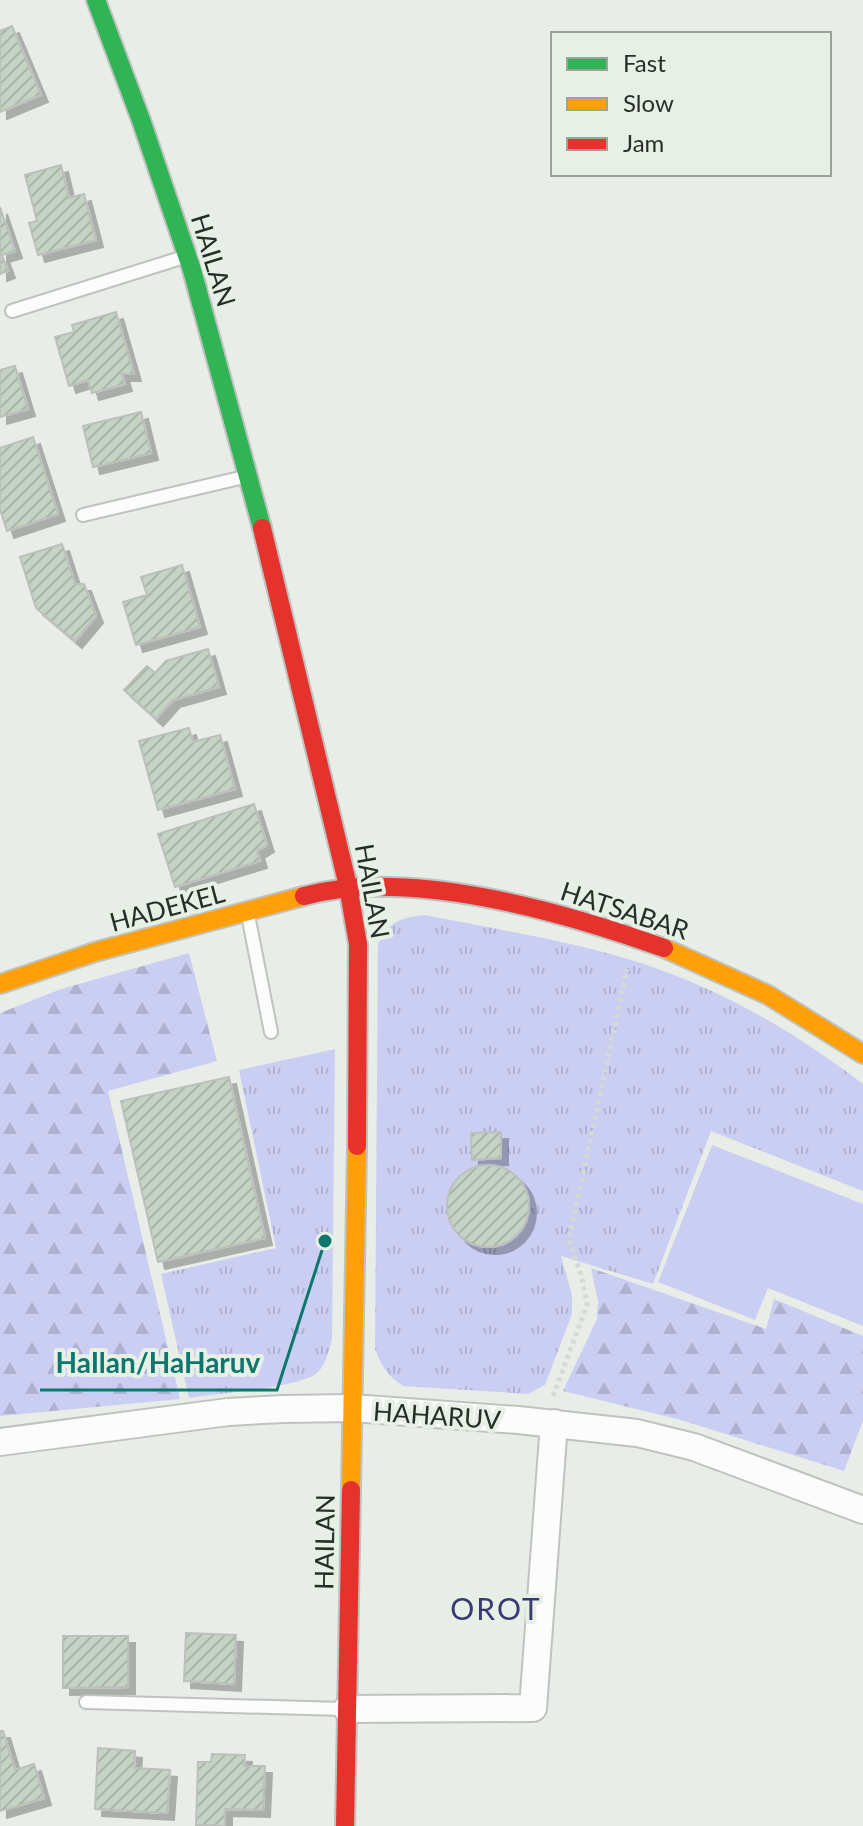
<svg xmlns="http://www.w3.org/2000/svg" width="863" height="1826" font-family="Lato,sans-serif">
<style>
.grass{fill:url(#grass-tufts)}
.forest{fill:url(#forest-firs)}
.pitch{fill:#cacef2}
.building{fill:url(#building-hatch);stroke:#bcc0bc;stroke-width:2;filter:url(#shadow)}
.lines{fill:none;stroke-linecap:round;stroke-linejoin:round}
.lane-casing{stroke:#bfc3bf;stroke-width:16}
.street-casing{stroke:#bfc3bf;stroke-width:30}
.fast-casing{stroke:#bfc3bf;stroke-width:22}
.slow-casing{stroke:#bfc3bf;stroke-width:22}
.jam-casing{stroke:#bfc3bf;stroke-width:22}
.path{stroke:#d7d9d7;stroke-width:5;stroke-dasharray:4 4;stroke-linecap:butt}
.lane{stroke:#fcfcfc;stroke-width:12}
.street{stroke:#fcfcfc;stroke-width:26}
.fast{stroke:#30b455;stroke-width:18}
.slow{stroke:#ff9f0a;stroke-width:18}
.jam{stroke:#e5322d;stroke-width:18}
.labels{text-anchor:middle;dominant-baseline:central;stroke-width:8;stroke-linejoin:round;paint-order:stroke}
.street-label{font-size:26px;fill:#292d29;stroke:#e6f0e5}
.quarter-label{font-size:30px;letter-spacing:2px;fill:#3a3975;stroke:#e6f0e5}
.leader{fill:none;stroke:#0f766e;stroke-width:3}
.callout-dot{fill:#0f766e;stroke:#e6f0e5;stroke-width:3}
.callout-label{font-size:28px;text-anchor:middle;font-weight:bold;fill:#0f766e;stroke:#e6f0e5;stroke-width:8;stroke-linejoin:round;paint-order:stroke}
</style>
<defs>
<pattern id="grass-tufts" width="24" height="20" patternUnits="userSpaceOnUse" patternTransform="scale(2)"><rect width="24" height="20" fill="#cacef2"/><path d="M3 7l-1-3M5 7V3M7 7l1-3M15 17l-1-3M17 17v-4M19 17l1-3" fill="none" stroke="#aeb1d0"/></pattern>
<pattern id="forest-firs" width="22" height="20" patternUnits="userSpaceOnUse" patternTransform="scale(2)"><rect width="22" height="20" fill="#cacef2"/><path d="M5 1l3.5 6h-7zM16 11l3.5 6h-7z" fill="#aeb1d0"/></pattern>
<pattern id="building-hatch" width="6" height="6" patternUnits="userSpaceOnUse" patternTransform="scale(2)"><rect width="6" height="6" fill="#c4d3c3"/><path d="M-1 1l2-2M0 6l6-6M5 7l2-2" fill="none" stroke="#a8b5a8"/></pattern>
<filter id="shadow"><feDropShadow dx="7" dy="7" stdDeviation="0" flood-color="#0004"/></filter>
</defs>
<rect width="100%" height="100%" fill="#e8ede8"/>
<!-- grass -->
<path class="grass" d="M425 915C508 932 595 944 674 975 742 1001 805 1040 863 1084V1191L711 1131 653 1284 561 1256 572 1295V1314L545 1385 528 1394 403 1386C388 1376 381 1366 375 1349L378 944C388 922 402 917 425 915Z
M335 1049 332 1339C329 1350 326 1365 317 1373 302 1387 213 1394 189 1398L161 1274 276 1248 239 1070Z"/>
<!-- forest -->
<path class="forest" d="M189 953 217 1061 108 1091 180 1399 0 1416V1013L61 989Z
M591 1268 766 1329 774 1299 863 1336V1421L844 1471 681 1420 563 1391 597 1319 598 1301Z"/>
<!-- pitch -->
<path class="pitch" d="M712 1145 863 1204V1326L768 1288 755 1320 658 1282Z"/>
<!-- building -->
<path class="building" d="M12 26 41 95 0 112V31Z
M61 165 69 198 84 194 96 240 38 255 29 223 37 221 25 175Z
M0 207 15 251 2 255 8 271 0 274Z
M116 312 134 374H122L125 384 92 393 88 380 69 386 55 337 74 332 72 325Z
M15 366 28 409 0 417V370Z
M141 412 151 453 93 467 83 426Z
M33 437 58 514 7 531 0 509V448Z
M62 544 75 584H84L96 616 75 641 36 608 20 557Z
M182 565 200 627 136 645 123 602 147 595 141 577Z
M208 649 219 687 173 700 156 719 124 690 147 666 155 673 166 661Z
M189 728 193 742 220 735 235 789 158 810 139 741Z
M254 804 267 845 257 851 260 861 175 887 158 834Z
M229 1077 265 1238 158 1262 121 1101Z
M501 1132V1158L472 1160 471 1133Z
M447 1206a41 41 0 1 1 82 0a41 41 0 1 1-82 0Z
M186 1633 236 1635 234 1684 184 1681Z
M63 1636H128V1687L63 1688Z
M0 1731H3L15 1770 34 1764 44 1798 0 1811Z
M98 1748 135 1751 134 1768 170 1770 167 1813 95 1809Z
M212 1754 245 1755 244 1766H265L263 1810 225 1809V1826L196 1825 198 1762H211Z"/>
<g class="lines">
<defs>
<path id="lane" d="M12 311 184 257
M83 515 244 477
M248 915 271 1032
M86 1702 343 1709"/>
<path id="street" d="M0 1442 228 1412 283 1409 352 1408 518 1420 637 1433 694 1447 863 1510
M347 1709 533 1708 554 1423"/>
<path id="fast" d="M96 0 141 120 192 270 262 528"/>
<path id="slow" d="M664 948 768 995 863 1054
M0 984 95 952 304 896
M351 1490 357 1146"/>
<path id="jam" d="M262 528 348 886 358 944 357 1146
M304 896C408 867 564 912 664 948
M345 1826 351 1490"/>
</defs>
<!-- lane casing -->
<use href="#lane" class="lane-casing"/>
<!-- street casing -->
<use href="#street" class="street-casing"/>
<!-- fast casing -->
<use href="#fast" class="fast-casing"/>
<!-- slow casing -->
<use href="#slow" class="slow-casing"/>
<!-- jam casing -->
<use href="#jam" class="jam-casing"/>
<!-- path -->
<path class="path" d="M553 1396 587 1305 582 1278 569 1239 627 969"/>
<!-- lane -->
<use href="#lane" class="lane"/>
<!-- street -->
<use href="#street" class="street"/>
<!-- fast -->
<use href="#fast" class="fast"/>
<!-- slow -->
<use href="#slow" class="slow"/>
<!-- jam -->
<use href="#jam" class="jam"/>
</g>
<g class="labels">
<!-- street labels -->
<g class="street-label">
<text transform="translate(214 260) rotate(73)">HAILAN</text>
<text transform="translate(373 891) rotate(80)">HAILAN</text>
<text transform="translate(167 907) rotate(-15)">HADEKEL</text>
<text transform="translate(625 910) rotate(18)">HATSABAR</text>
<text transform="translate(437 1415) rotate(4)">HAHARUV</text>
<text transform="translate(324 1542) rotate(-89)">HAILAN</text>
</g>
<!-- quarter labels -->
<g class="quarter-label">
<text x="496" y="1608">OROT</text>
</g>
</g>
<!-- callouts -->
<path class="leader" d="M325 1241L277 1390H40"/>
<circle class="callout-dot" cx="325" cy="1241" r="8"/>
<g class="callout-label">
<text x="158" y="1373">HaIlan/HaHaruv</text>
</g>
<!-- legend -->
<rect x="551" y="32" width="280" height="144" fill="#e6f0e5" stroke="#9aa29a" stroke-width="2"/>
<rect x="567" y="58" width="40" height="12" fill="#30b455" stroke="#9aa29a" stroke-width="2"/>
<text x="623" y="72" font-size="24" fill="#292d29">Fast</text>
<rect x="567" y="98" width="40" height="12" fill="#ff9f0a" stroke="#9aa29a" stroke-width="2"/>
<text x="623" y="112" font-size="24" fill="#292d29">Slow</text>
<rect x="567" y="138" width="40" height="12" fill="#e5322d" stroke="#9aa29a" stroke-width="2"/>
<text x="623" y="152" font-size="24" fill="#292d29">Jam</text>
</svg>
